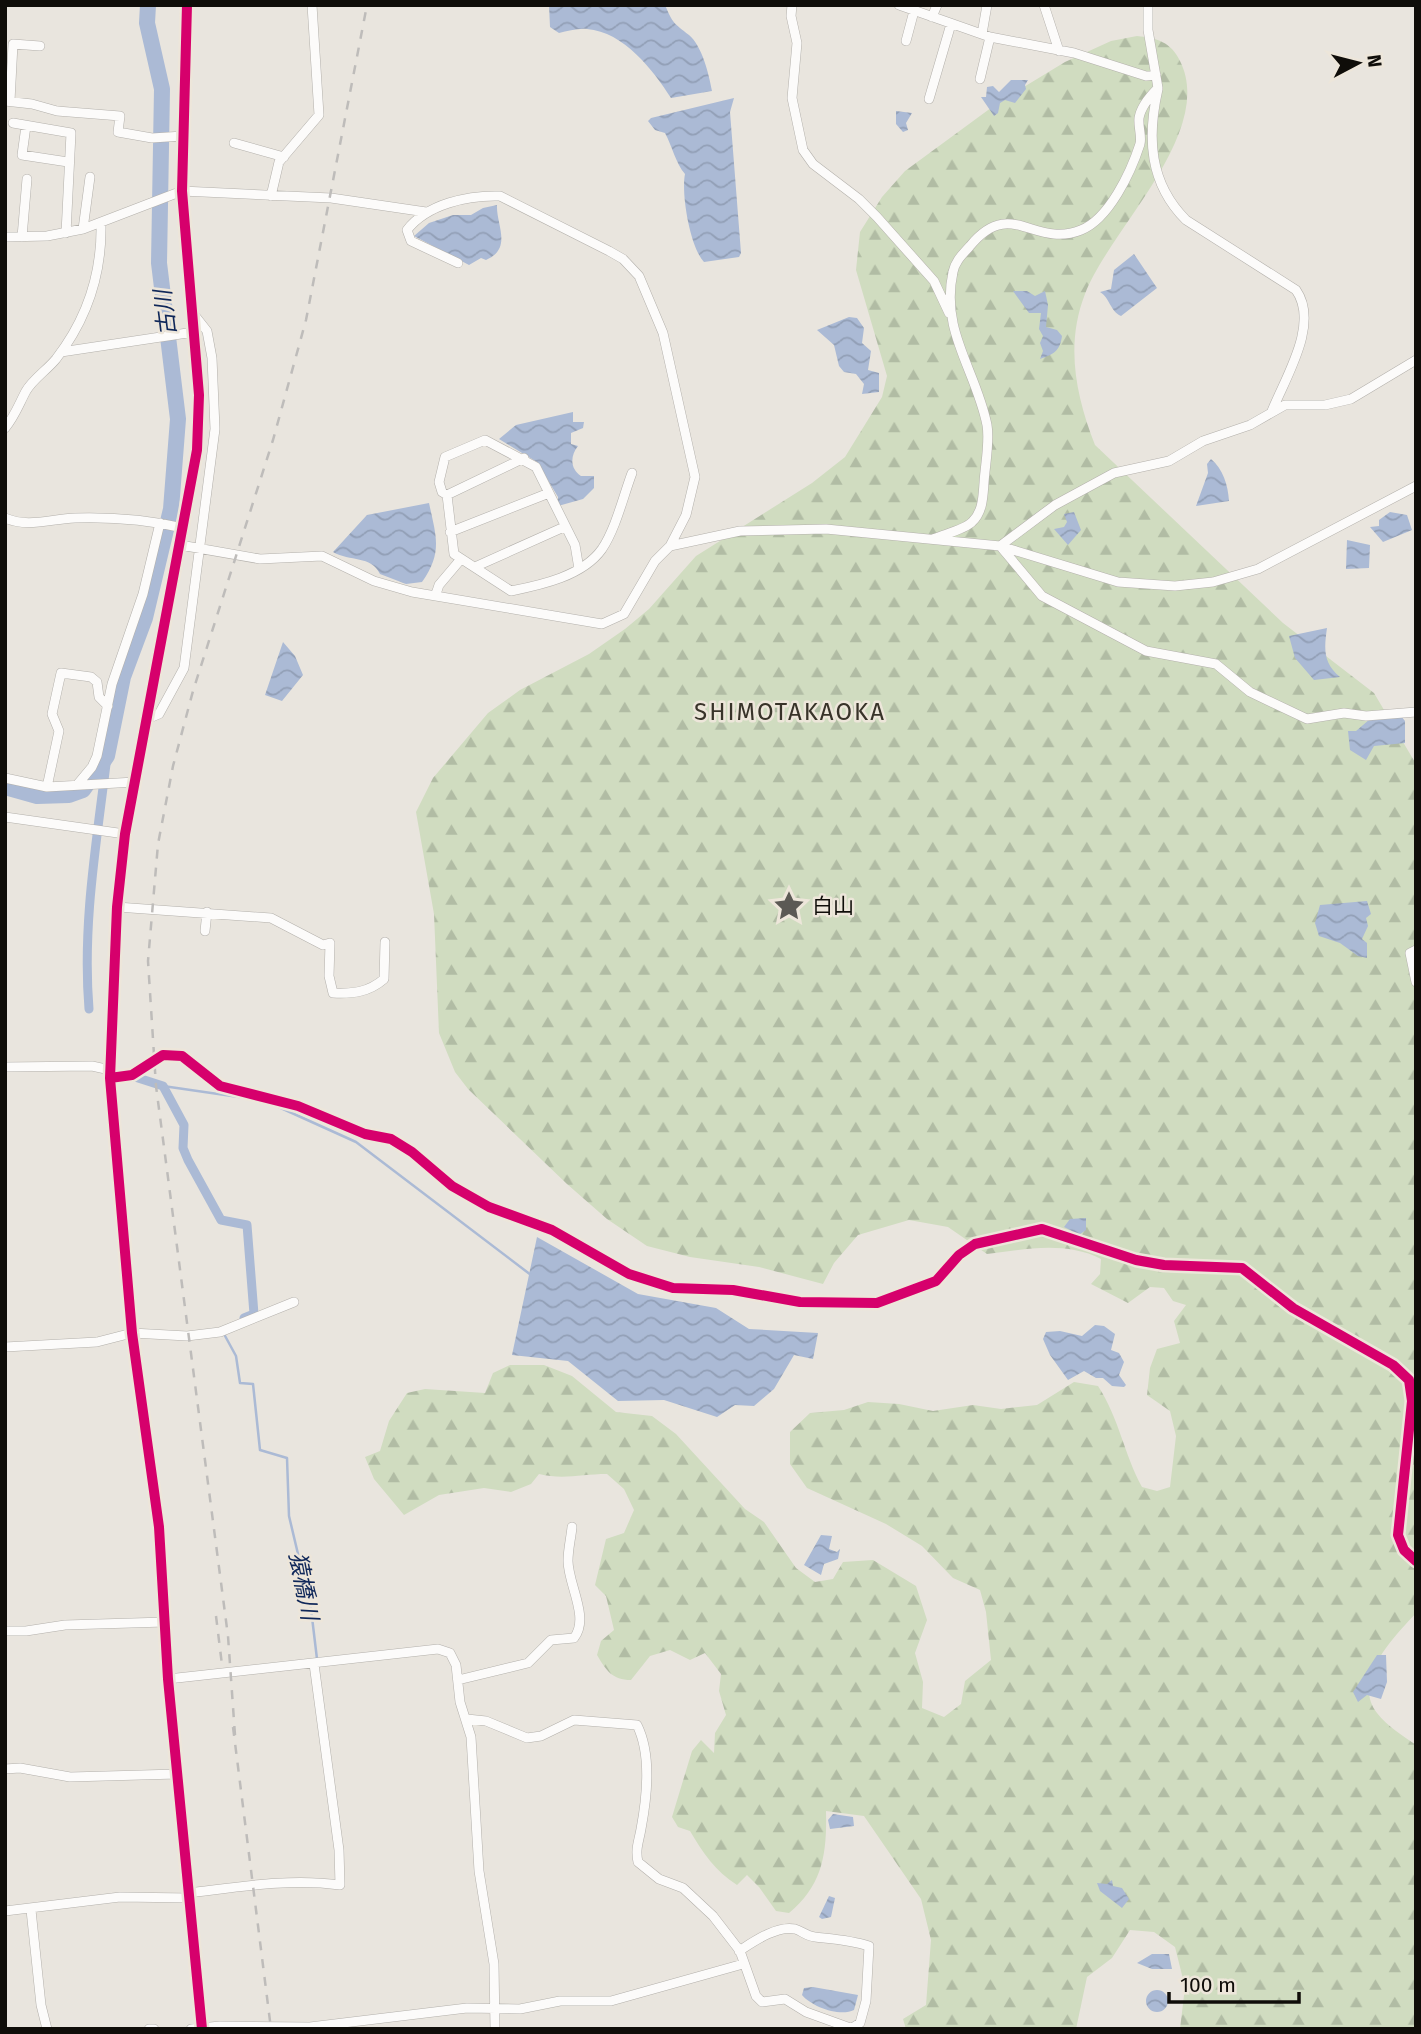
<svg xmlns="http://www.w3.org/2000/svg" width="1421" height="2034" font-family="'Fira Sans','Noto Sans JP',sans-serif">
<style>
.forest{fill:url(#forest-firs)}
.water{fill:url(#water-waves)}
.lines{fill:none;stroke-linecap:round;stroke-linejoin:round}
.stream{stroke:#abbad5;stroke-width:2.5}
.canal{stroke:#abbad5;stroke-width:9}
.river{stroke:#abbad5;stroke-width:16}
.minor-casing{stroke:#b3b0ab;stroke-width:10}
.minor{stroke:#fcfbfa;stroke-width:9}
.rail{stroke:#bebcba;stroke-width:2.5;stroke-dasharray:9 9;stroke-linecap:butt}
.cycleway-casing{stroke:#ede6da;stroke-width:15}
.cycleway{stroke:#d6006c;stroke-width:10}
.labels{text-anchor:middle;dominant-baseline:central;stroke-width:5;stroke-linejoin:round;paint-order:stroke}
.poi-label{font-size:21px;fill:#0f0d09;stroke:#ede6da;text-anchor:start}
.water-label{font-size:23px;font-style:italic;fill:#0f2759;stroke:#ede6da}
.quarter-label{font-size:24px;letter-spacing:2px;fill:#383329;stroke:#ede6da}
</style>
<defs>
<pattern id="forest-firs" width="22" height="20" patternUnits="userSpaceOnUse" patternTransform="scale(1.75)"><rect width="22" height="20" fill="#d0dcc0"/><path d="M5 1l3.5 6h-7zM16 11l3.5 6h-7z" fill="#b1bca4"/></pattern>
<pattern id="water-waves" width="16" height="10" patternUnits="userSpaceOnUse" patternTransform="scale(1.75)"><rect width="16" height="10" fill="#abbad5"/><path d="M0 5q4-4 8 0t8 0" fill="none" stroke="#929fb6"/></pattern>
</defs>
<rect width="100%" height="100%" fill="#e9e5de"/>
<!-- forest -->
<path class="forest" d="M1137 36C1157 38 1171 42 1180 61 1216 132 1109 230 1085 294 1065 345 1076 396 1095 445L1283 623 1374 693 1416 764V1613C1394 1637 1351 1680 1377 1713 1387 1726 1403 1736 1416 1745V2029H1180L1185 1987 1175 1947 1154 1932 1130 1930 1112 1958 1087 1977 1076 2029H906L903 2019 926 2005 931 1940 921 1899 864 1816 826 1811C827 1853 823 1885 789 1913L776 1911 759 1887 747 1875 737 1885C715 1871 703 1853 690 1831L678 1827 672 1817 692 1751 701 1740 714 1753 715 1733 726 1715 719 1691 721 1674 705 1653 690 1660 670 1650 650 1656 631 1680C612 1680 606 1670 597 1655L601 1641 614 1630 606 1596 595 1585 606 1539 624 1533 634 1510 624 1489 607 1474C582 1474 563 1480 539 1474L531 1484 511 1492 484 1488 439 1495 404 1515 374 1479 365 1457 380 1451 389 1421 407 1393 425 1389 485 1393 493 1373 510 1365H544L572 1376 616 1412 652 1416 676 1434 745 1509 764 1522 796 1568 815 1582 833 1579 843 1562 873 1560 916 1586 927 1620 915 1653 923 1682 922 1708 944 1717 961 1704 965 1681 991 1660 986 1612 980 1590 953 1578 922 1546 886 1524 807 1488 790 1464V1432L810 1413 844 1410 868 1402 899 1404 933 1411 973 1405 1001 1409 1037 1405 1074 1382 1098 1386C1119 1418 1124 1454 1142 1487L1157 1491 1170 1487 1176 1436 1170 1411 1147 1395 1150 1368 1157 1349 1180 1343 1174 1321 1186 1305 1173 1301 1164 1288 1150 1287 1128 1303 1091 1284 1100 1274 1101 1259C1066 1241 1025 1249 987 1254L948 1227 909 1220 858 1235 834 1263 823 1284 759 1267 690 1257 647 1246 607 1219 567 1184 468 1089 455 1072 439 1033 434 914 416 812 433 778 488 713 520 690 589 654 625 629 649 609 696 556 812 483 845 457 882 397 887 376 856 270 860 232 882 197 905 171 999 102 1065 62 1111 41Z"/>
<!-- water -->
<path class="water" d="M549 5H665C673 24 674 23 689 35 702 46 709 74 712 91L671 98C653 70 624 32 587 29 578 28 568 31 559 33L550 27Z
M1011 80H1028L1025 85 1026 89 1015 103 1005 100 1000 103 998 113 994 116 981 97H986L987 87 993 86 999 92Z
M734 98 730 112 741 253 739 257 704 262C690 247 681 194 685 174 676 164 672 146 665 133L655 130 648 121 651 118Z
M896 111 912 113 906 123 908 130 903 132 896 124Z
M497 205C496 225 513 248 486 260L481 258 469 265 414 236 429 223 453 215H471L483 208Z
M1134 254 1157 288 1121 316C1110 311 1110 298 1100 292L1111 289 1114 270Z
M1013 291H1027L1035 296 1045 291 1048 305 1046 327 1057 330 1062 336C1060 351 1054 354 1040 359L1043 351 1040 343 1043 336 1039 329 1041 313H1029Z
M849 317 857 318 864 328 862 343 871 351 868 370 879 373V392L862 394 864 384 856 374 844 372 839 366 834 345 817 330Z
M573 412V422H584L583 428 571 433V444L578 446C570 456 570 469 581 476H594V488L583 499 558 506V497L537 462 499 439 516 425Z
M1211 459C1223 469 1228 485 1229 501L1196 506 1208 473 1207 464Z
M429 503C436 536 443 552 422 582L406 584 380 574C371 555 350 562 333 552L367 515Z
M1074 512 1081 530 1068 545 1054 529 1064 527 1067 522 1064 514Z
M1390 512 1407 515 1412 530 1383 542 1370 527 1379 526V520Z
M1347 540 1370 545 1369 568 1346 569Z
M1327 628C1324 649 1323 663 1340 677L1314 680 1295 658 1289 636Z
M283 642 295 656 303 675 282 701 265 695Z
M1401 716 1405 721V743L1374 746 1366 760 1350 750 1348 731H1356L1370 719Z
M1367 901 1371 914 1366 918 1368 926 1362 939 1367 943V958L1358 956 1340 943 1319 936 1315 923 1320 905Z
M1086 1218V1230L1073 1239 1072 1231 1064 1227 1070 1219Z
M537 1237 638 1294 716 1308 749 1329 818 1333 813 1359 794 1355 774 1389 754 1406 735 1405 717 1417 664 1400 618 1401 568 1361 512 1355Z
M1095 1325 1104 1326 1115 1334 1111 1350 1119 1353 1124 1362 1119 1375 1126 1385 1124 1387 1112 1386 1103 1378H1096L1084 1371 1068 1380 1050 1355 1043 1339 1046 1332 1060 1331 1082 1336Z
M821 1535 832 1536 829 1549 837 1552 840 1549 838 1559 824 1564 821 1575 804 1565Z
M1377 1655H1386L1387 1682 1381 1699 1367 1695 1358 1702 1353 1692Z
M833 1814 853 1817 854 1826 830 1829 828 1820Z
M1112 1880 1113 1886 1122 1888 1129 1899 1122 1908 1100 1891 1097 1883 1107 1884Z
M829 1896 835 1898 831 1917 822 1919 819 1917Z
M1152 1954H1169L1172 1969H1152L1137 1963Z
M813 1987 858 1995 854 2010C840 2017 812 2007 802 1995L804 1988Z
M1146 2001a11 11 0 1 1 22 0a11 11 0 1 1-22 0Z"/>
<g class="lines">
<!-- stream -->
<path class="stream" d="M163 1086 259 1100
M272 1104 356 1142 531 1275
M224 1334 236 1356 240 1383 253 1384 260 1450 287 1458 289 1516 311 1609 317 1659"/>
<!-- canal -->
<path class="canal" d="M89 1009C82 924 97 840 107 756
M135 1077 163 1086 184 1125 183 1148 188 1160 221 1220 247 1225 254 1314 244 1318"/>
<!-- river -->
<path class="river" d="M5 787 37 796 69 795 83 790 107 756 123 677 145 618 171 509 178 419 159 263 162 89 147 23 148 5"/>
<defs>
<path id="minor" d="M187 5 182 191 199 395 197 450 125 834 117 907 110 1078 132 1333 159 1527 168 1679 202 2029
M792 5 791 16 797 43 792 98 803 150 813 164 859 199 877 217 934 281 949 313
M899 5 990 37 1074 53 1146 76 1156 75
M1044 5 1059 51
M932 17 937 5
M982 34 987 5
M906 41 914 11
M980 79 990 37
M1158 89C1147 137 1149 183 1186 220L1296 290C1320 324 1285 378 1272 411
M929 99 951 24
M5 101 32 104 57 111 120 116 118 132 152 138 183 136
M10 101 13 44 40 46
M13 123 71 133 66 233
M26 126 22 155 68 162
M234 143 284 157
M271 196 279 162 319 115 312 5
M83 229 90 177
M5 237 47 236 83 229 182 191 331 198 426 212
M22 237 27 179
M458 263 411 241 407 230C427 204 468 195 500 196L609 251 623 259 639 276 663 333 695 477 686 515 670 546
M61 352 194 332
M5 428C15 416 19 404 26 391 33 379 47 370 56 359 87 319 102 274 101 224
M447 495 524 458
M5 518C28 528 50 519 75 518 110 517 149 520 183 528
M450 532 549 493
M933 539C944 534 964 530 972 522 983 512 983 496 984 483 985 465 990 442 987 425 976 370 940 331 953 272 955 261 963 254 970 246 1011 196 1034 249 1081 230 1109 219 1131 172 1140 144 1142 136 1138 127 1139 118 1141 106 1150 96 1158 88L1148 30V5
M180 545 260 559 322 556 374 581 412 592 602 624 624 614 655 561 670 546 740 531 826 529 1000 546 1118 582 1175 586 1213 582 1258 569 1416 486
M1000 546 1055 505 1114 473 1169 461 1203 441 1250 425 1285 405H1325L1351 399 1416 360
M1001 547 1042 596 1146 651 1216 664 1250 692 1307 719 1344 713 1366 716 1416 712
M477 566 564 527
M579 569 575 545 536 467 485 440 445 457 439 482 442 492 447 495 454 554 511 591C541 585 583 576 602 549 616 528 623 497 632 473
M436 594 439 585 461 559
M147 719 159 714 184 668 215 429 212 358 207 331 192 312
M5 778 47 787 135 782
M77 785 92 767 97 756 112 684 143 594 160 523
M47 787 59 731 52 714 61 673 91 677 97 682 99 697 108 706
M5 817 125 834
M117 907 271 918 323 945 330 943 329 976 333 993C353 994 369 992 384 979L385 942
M205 931 207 912
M1416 950 1410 953 1416 982
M5 1067 92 1066 110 1070
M110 1078 132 1075 163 1055 182 1056 220 1086 298 1106 365 1134 391 1139 412 1152 452 1186 489 1207 552 1230 629 1274 673 1288 733 1290 800 1302 877 1303 936 1281 959 1255 975 1244 1042 1229 1136 1260 1164 1265 1242 1268 1293 1308 1393 1365 1409 1380 1412 1401 1398 1535 1404 1550 1416 1561
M5 1347 97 1342 132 1333 187 1336 220 1332 294 1302
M5 1631H26L65 1625 165 1622
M168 1679 438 1649 450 1653 456 1665 460 1702 471 1737 479 1871 494 1964 495 2029
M458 1680 528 1663 551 1640 574 1638C590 1618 568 1584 568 1561 568 1549 571 1538 572 1527
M467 1719 486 1721 527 1738 541 1736 574 1720 637 1725C652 1755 647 1797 641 1829 639 1841 635 1849 638 1862L659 1879 683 1888 713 1916 740 1951 756 1996 762 2002 785 1999 806 2012 853 2029
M5 1769 20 1768 70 1777 177 1774
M188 1893C239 1887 289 1878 340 1885L339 1850 314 1664
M31 1910 41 2005 47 2029
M5 1911 120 1897 189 1898
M739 1951C753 1942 777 1925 795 1929 802 1931 806 1936 815 1937 833 1939 851 1940 869 1946L866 2001 860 2023 852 2028
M149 2029H154
M191 2029 220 2026 310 2027 467 2008 520 2009 560 2001H611L743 1964"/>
</defs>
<!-- minor casing -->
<use href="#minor" class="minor-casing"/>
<!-- minor -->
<use href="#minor" class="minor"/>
<!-- rail -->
<path class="rail" d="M216 1616 222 1665
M233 1727 271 2029
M235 1735 228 1636 156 1086 148 961 158 844 173 766 193 691 273 440 306 320 367 5"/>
<defs>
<path id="cycleway" d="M187 5 182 191 199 395 197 450 125 834 117 907 110 1078 132 1333 159 1527 168 1679 202 2029
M110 1078 132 1075 163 1055 182 1056 220 1086 298 1106 365 1134 391 1139 412 1152 452 1186 489 1207 552 1230 629 1274 673 1288 733 1290 800 1302 877 1303 936 1281 959 1255 975 1244 1042 1229 1136 1260 1164 1265 1242 1268 1293 1308 1393 1365 1409 1380 1412 1401 1398 1535 1404 1550 1416 1561"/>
</defs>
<!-- cycleway casing -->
<use href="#cycleway" class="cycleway-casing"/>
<!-- cycleway -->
<use href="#cycleway" class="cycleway"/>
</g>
<!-- icons -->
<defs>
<symbol id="sight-bare" viewBox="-9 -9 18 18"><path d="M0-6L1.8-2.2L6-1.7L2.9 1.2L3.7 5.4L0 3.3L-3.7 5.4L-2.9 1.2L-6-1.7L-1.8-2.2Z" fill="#5b5954" stroke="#ede6da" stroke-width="2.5" paint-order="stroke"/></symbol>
</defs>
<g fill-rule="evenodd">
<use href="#sight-bare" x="767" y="884" width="44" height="44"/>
</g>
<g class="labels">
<!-- poi labels -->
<g class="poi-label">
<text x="812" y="906">白山</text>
</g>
<!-- water labels -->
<g class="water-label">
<text transform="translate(165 313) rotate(-97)">古川</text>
<text transform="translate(304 1586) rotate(79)">猿橋川</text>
</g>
<!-- quarter labels -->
<g class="quarter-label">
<text x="790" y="712">SHIMOTAKAOKA</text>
</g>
</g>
<!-- border -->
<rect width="1421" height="2034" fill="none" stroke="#0f0d09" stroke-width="14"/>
<!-- north arrow -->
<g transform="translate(1358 63) rotate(83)" stroke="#ede6da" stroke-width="5" paint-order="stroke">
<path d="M0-5L12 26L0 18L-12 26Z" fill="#0f0d09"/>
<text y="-10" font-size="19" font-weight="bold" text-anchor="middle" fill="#0f0d09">N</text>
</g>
<!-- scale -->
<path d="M1169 1992v10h130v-10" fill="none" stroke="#0f0d09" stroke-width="3.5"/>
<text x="1180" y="1992" font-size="21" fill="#0f0d09" stroke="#ede6da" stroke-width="5" paint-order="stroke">100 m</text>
</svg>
